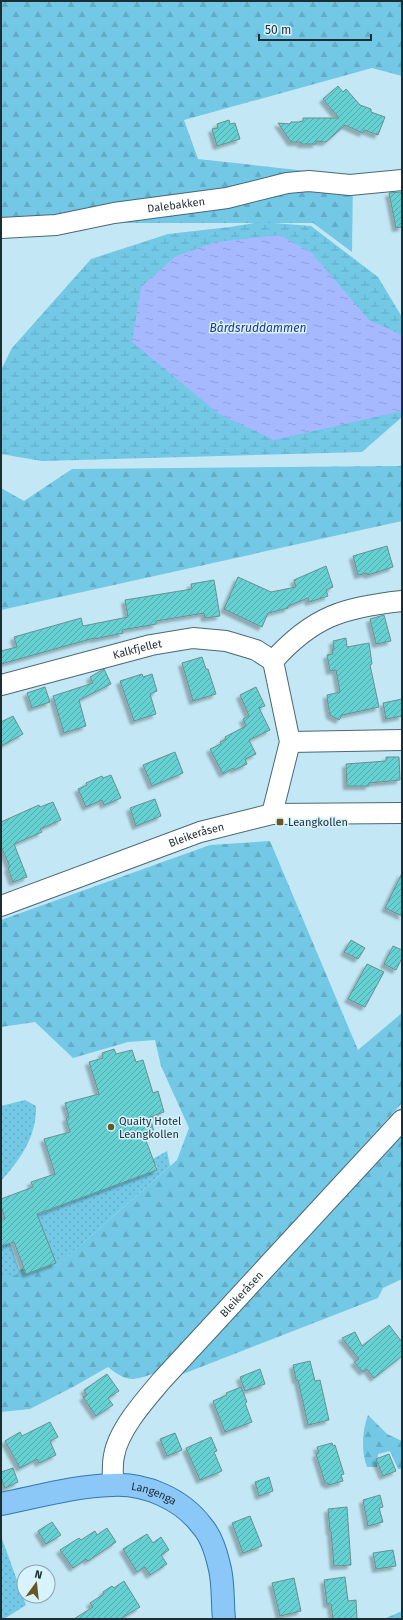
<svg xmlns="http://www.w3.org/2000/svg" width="403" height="1620" font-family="'Fira Sans',sans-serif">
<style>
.grass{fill:url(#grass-dots)}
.forest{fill:url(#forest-firs)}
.wetland{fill:url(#wetland-marsh)}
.water{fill:url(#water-ripples)}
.building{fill:url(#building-hatch);stroke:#6a9090;filter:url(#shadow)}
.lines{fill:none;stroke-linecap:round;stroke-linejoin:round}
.minor-casing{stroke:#486975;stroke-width:22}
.major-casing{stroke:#3278af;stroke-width:24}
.minor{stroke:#fff;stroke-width:20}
.major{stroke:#8bc7f7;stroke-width:22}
.poi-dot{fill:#665724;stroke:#d6f3fe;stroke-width:1.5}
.labels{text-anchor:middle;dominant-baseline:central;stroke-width:3;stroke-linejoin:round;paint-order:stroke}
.street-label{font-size:11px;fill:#1e2d32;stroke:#d6f3fe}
.poi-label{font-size:11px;fill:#1e2d32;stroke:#d6f3fe;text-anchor:start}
.water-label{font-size:12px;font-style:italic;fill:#293481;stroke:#d6f3fe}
</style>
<defs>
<pattern id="grass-dots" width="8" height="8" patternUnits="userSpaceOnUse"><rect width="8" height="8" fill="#72c8e5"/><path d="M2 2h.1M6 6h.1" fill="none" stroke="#62acc5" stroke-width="1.8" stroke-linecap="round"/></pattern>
<pattern id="forest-firs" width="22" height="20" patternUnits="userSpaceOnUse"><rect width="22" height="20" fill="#72c8e5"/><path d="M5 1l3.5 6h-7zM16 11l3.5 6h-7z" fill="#62acc5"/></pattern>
<pattern id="wetland-marsh" width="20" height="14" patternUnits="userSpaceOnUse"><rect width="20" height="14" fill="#72c8e5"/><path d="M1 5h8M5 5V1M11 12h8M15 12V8" fill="none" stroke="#62acc5"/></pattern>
<pattern id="water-ripples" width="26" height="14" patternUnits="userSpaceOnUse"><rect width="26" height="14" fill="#a7b9fe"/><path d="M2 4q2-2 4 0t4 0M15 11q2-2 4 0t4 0" fill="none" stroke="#8f9fda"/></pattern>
<pattern id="building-hatch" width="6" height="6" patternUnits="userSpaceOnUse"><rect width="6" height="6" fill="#65d1d2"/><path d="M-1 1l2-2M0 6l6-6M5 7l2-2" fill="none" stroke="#53aaab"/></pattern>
<filter id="shadow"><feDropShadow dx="-3.5" dy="3.5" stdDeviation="1" flood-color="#0004"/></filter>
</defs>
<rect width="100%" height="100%" fill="#c3e7f5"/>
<!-- grass -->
<path class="grass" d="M25 1100 36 1106C37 1136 20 1160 1 1181V1106Z
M167 1151 170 1166 58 1265 1 1288V1243L9 1240 19 1270 46 1260 32 1217 158 1167 151 1160Z
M1 1536 26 1605 4 1619H1Z"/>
<!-- forest -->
<path class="forest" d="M1 1H402V76L372 68 184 120 198 159 353 176 352 252 313 223H1Z
M402 466V521L1 610V488L24 501 72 469Z
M270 841 358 1050 402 1013V1103L158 1372C134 1380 129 1384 108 1367L73 1387 30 1409 1 1412V1278L58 1265 177 1160 189 1128 161 1066 155 1040 128 1042 73 1058 35 1022 1 1027V920L210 845Z
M402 1134V1279L383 1288 378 1298 175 1377Z
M368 1415 387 1434 402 1441V1469H398L390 1451 378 1454 377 1467H367C361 1451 362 1431 368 1415Z
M402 1611V1619H384Z"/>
<!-- wetland -->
<path class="wetland" d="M261 222 311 226 378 277 402 317V417L362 452 42 461 1 454V370L12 348 91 259 168 234 230 227Z"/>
<!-- water -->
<path class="water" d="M280 235 312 253 369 320 402 335V411L274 440 219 414 132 342 141 287 176 256 216 242Z"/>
<!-- building -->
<path class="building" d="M338 86 343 92 346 89 360 105 371 109V112L385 117 378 135 364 130 363 133 345 125 326 142 316 141V144H301V142H291L278 123 290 124 291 122H299L303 121V118H339L323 99Z
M229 120 230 124 235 123 240 139 217 146 212 129 218 128 217 124Z
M402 192V227L396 228 389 193Z
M387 546 393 567 368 575 367 573 358 575 353 556Z
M326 566 333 587 326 590 328 596 309 602 308 598 288 606V608L268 613 262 627 224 609 238 577 271 592 296 587 294 580Z
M214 580 220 616 205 618 204 613 156 621V624L122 630 123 633 94 639V638L1 664V651L17 647 14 637 81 618 83 626 128 617 125 600 192 589 191 584Z
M384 615 391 641 376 644 370 619Z
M346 638 347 647 369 643 372 664 370 665 379 707 342 715 339 720 330 715 328 704 327 695 340 692 336 670 330 671 327 655 333 654 332 650 334 649 333 641Z
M202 657 206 669H208L216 694 193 701 182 663Z
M104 669 111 684 79 700 86 726 64 733 53 696 93 683 90 677Z
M142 674 143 677 152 674 157 691 150 694 156 714 134 721 120 681Z
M45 687 50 702 32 708 27 693Z
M256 687 265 706 259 708 270 730 249 740 256 754 245 759 247 764 234 770 233 768 223 774 210 749 221 744 220 742 226 739 225 737 246 726 243 719 249 716 240 695Z
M402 699V716L386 719 383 703Z
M13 716 23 734 1 746V722Z
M175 752 183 773 152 786 143 765Z
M386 757H399L400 780 369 783V786H347L346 764 386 761Z
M111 775 121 798 104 805 102 800 86 807 78 789 87 785 86 783 102 776 103 778Z
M155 799 161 816 136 826 130 808Z
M53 802 61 820 40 829 42 832 14 844 27 877 13 882 8 868 10 867 1 846V822L39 805 40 807Z
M402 873V916L385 908Z
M351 940 365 948 358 959 344 952Z
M393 946 402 950V958L396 970 384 964Z
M367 964 384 972 365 1007 348 999Z
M114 1049 116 1054 132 1050 136 1062 143 1060 153 1093 158 1091 164 1112 150 1117 154 1132 144 1135 157 1170 37 1214 56 1263 26 1274 14 1242 1 1246V1220L5 1218 1 1206V1199L33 1187 31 1182 55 1174 44 1139 70 1132 66 1118 69 1117 65 1103 99 1094 89 1062 103 1058 102 1053Z
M389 1325 402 1342V1356L374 1378 367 1369 363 1372 354 1362 359 1359 342 1338 355 1332 362 1346Z
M310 1361 315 1381 320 1380 329 1420 308 1425 298 1380H296L293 1365Z
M260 1369 265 1384 245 1391 240 1377Z
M107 1374 119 1391 108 1398 113 1405 96 1416 83 1397 87 1395 84 1390Z
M241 1387 247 1402 245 1403 252 1422 225 1432 213 1401 227 1395 226 1393Z
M50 1422 58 1437 50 1441 56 1455 39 1463 37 1459 20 1468 5 1441 20 1432 22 1436Z
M175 1433 182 1450 167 1456 160 1439Z
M211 1437 217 1451 214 1452 222 1471 200 1480 186 1448Z
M332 1443 333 1446 335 1445 344 1474 341 1475 343 1481 328 1485V1483H325L316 1454 319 1453 317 1447Z
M389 1454 396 1471 383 1476 376 1459Z
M13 1468 18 1482 5 1488 1 1478V1472Z
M269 1477 273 1491 259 1496 255 1482Z
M380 1495 383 1507 379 1508 383 1522 368 1526 363 1500Z
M347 1507 351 1565 334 1566 331 1531H330L328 1509Z
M250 1516 262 1546 243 1553 232 1523Z
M52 1522 61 1535 46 1544 38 1531Z
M107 1528 116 1542 88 1561 86 1559 73 1568 60 1550 79 1538 81 1540 95 1531 97 1535Z
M147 1534 153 1543 161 1537 169 1550 161 1555 167 1564 150 1575 145 1567 137 1572 123 1549Z
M393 1550 396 1566 376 1569 373 1553Z
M345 1577 348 1601 356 1600 357 1619H333L331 1604H327L324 1580Z
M294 1578 301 1611 280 1616 272 1583Z
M124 1581 140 1607 120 1619H74L93 1607 90 1603 104 1594 103 1592 112 1586 114 1588Z"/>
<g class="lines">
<defs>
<g id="minor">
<path id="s1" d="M1 228 56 225 114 213 227 198 287 183 309 181 350 185 402 180"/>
<path id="s2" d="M1 685 151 645 193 638 226 641 256 650 273 661"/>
<path d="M290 742 402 740"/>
<path d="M272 814 290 742 273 661C313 616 345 607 402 601"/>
<path id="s3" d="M1 906 200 832 272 814 402 813"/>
<path id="s4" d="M113 1484C113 1475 112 1465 114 1456 118 1430 145 1400 162 1380L402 1120"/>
</g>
<g id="major">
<path id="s5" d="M1 1504C37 1497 75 1486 112 1485 145 1483 182 1499 202 1526 211 1536 216 1552 219 1565 224 1582 222 1601 224 1619"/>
</g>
</defs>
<!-- minor casing -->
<use href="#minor" class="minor-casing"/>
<!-- major casing -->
<use href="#major" class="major-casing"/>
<!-- minor -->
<use href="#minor" class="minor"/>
<!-- major -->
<use href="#major" class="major"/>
</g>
<!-- markers -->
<g class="poi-dot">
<rect x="276" y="818" width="8" height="8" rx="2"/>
<circle cx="111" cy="1127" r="4"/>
</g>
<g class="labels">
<!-- street labels -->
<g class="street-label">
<text stroke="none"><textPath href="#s1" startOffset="177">Dalebakken</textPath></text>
<text stroke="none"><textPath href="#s2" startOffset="141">Kalkfjellet</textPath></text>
<text stroke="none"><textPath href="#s3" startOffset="208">Bleikeråsen</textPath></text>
<text stroke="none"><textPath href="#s4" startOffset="236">Bleikeråsen</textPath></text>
<text stroke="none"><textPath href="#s5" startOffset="156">Langenga</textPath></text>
</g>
<!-- poi labels -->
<g class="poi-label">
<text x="288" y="822">Leangkollen</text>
<text x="119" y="1121">Quaity Hotel<tspan x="119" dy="13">Leangkollen</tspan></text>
</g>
<!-- water labels -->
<g class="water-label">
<text x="258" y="328">Bårdsruddammen</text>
</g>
</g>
<!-- border -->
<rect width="403" height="1620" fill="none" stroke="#1e2d32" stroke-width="4"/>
<!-- north arrow -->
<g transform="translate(36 1584) rotate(15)"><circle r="19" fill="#d6f3fe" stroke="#8ca4ac"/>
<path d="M0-3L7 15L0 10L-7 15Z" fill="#665724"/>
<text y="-6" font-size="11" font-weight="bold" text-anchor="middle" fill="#1e2d32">N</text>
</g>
<!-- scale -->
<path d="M259 34v6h112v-6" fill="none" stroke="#1e2d32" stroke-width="2"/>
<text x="265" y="34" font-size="12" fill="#1e2d32" stroke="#d6f3fe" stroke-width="3" paint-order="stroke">50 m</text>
</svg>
